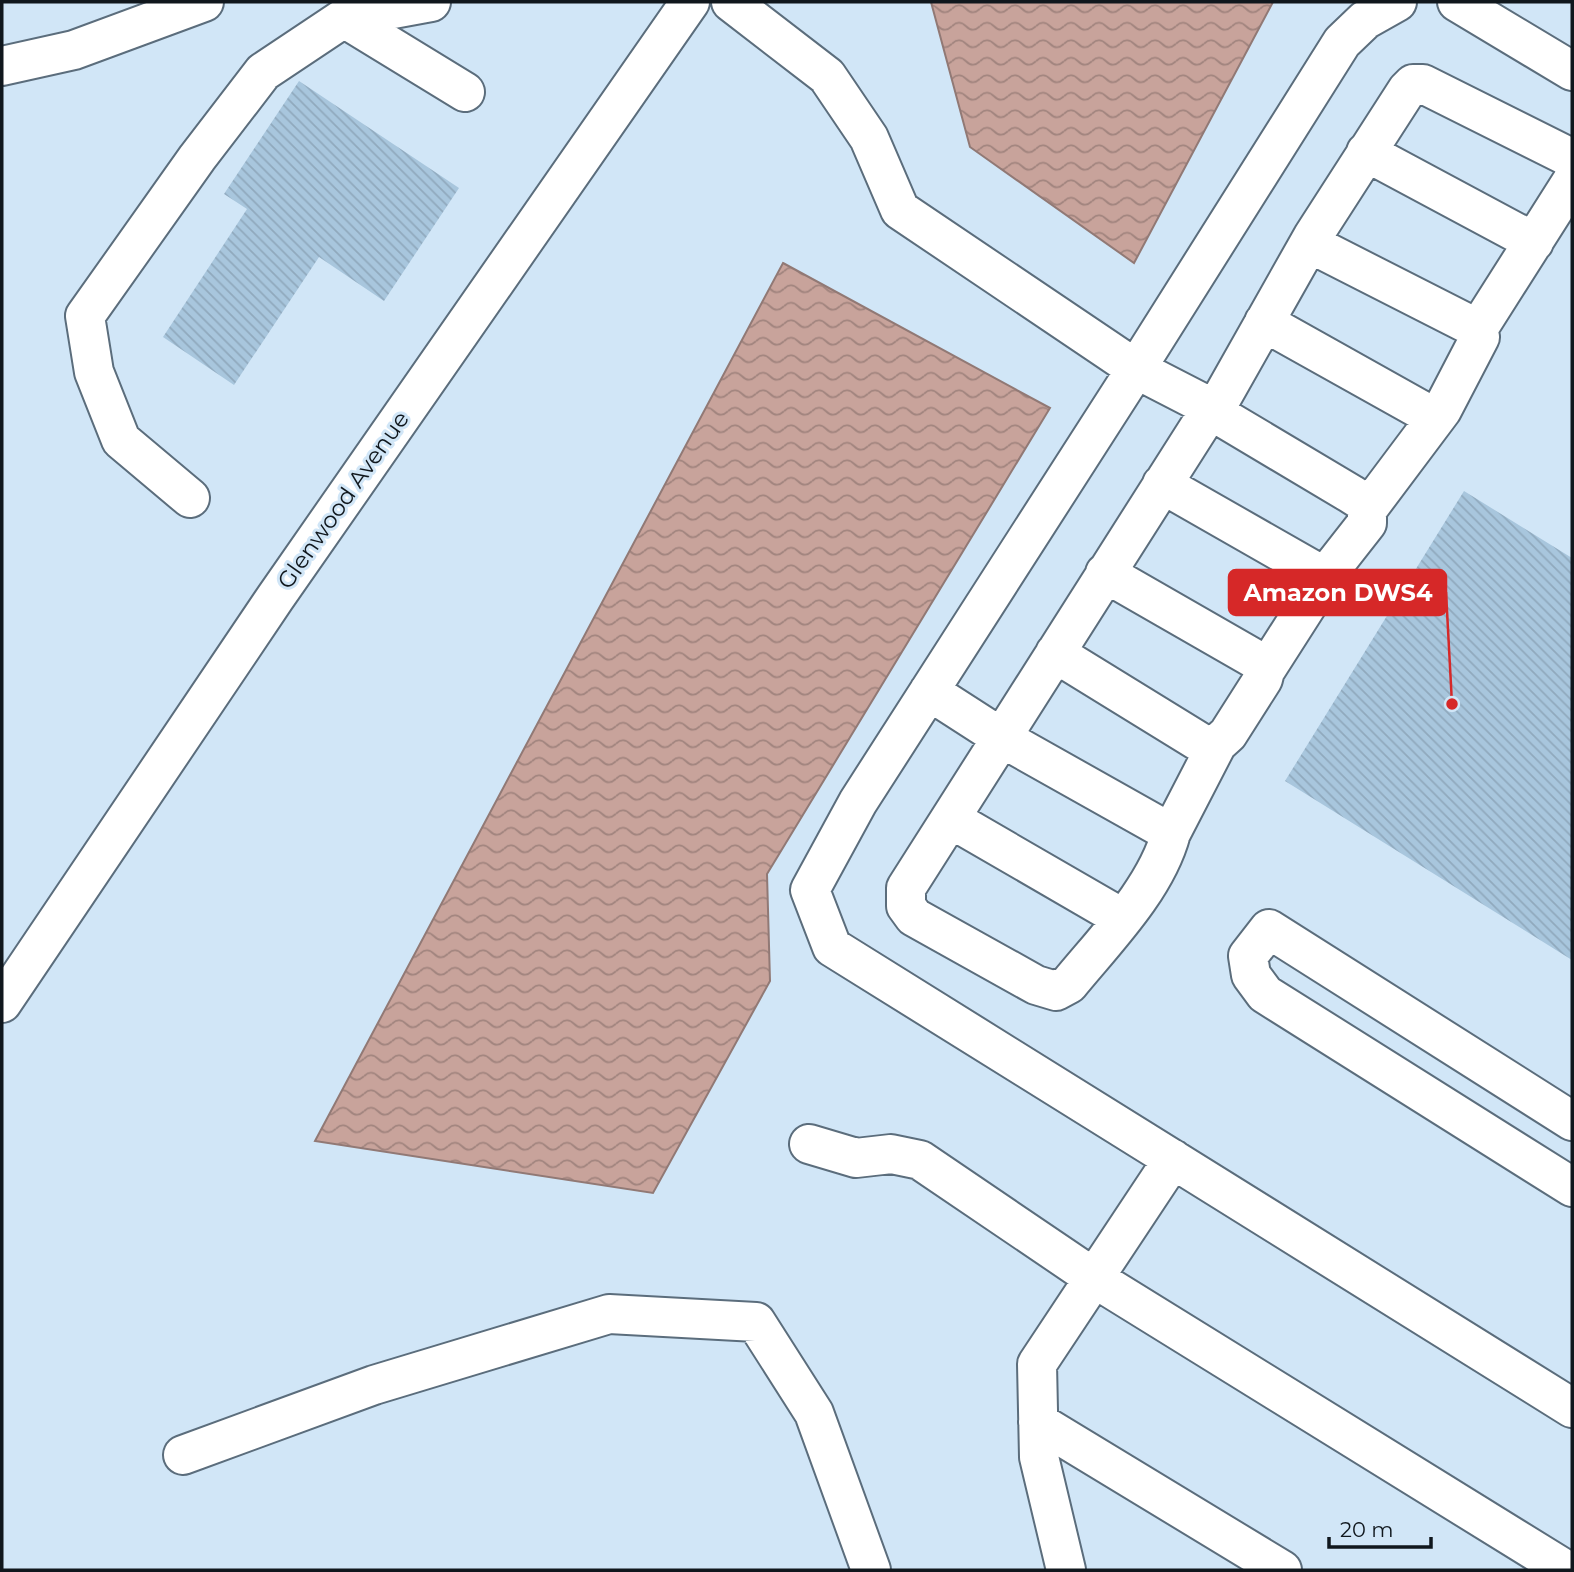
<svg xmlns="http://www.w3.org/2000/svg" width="1574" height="1572" font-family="Montserrat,sans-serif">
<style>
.water{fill:url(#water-waves);stroke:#917975;stroke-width:2}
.building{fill:url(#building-back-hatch)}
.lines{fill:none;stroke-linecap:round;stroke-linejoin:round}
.minor-casing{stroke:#5b6d7c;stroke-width:42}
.minor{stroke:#fff;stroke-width:38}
.labels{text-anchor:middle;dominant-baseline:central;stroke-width:6;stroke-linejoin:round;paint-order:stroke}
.street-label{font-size:23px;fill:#10171d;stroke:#d1e6f7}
.leader{fill:none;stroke:#d62828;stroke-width:2.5}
.callout-dot{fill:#d62828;stroke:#d1e6f7;stroke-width:2.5}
.callout{fill:#d62828;stroke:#d62828;stroke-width:2.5}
.callout-label{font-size:24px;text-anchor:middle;font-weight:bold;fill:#fff}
</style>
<defs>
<pattern id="water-waves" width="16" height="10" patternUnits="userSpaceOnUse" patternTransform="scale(1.75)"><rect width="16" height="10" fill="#c8a39b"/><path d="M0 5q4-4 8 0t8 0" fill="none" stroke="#a1847e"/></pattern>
<pattern id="building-back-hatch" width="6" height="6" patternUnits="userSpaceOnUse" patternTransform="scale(1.75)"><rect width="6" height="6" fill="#a8c6dd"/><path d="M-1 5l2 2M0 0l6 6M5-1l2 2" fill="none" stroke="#90a9bd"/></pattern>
</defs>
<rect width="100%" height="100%" fill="#d1e6f7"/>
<!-- water -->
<path class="water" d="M931 2H1273L1134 263 970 147Z
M783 263 1050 408 767 874 770 981 653 1193 315 1141Z"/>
<!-- building -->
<path class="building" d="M299 81 459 188 384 301 319 257 234 385 163 337 247 209 224 194Z
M1464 491 1572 558V960L1285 781Z"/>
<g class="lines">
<defs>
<path id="minor" d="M731 2 827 76 869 138 900 210 1136 369 1342 42 1365 20 1397 2
M1457 2 1572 71
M344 18 465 92
M2 66 74 50 204 2
M1366 152 1534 242
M1572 163 1569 157 1423 84H1413L1407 90 1313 236 1221 399 1210 410 906 888V906L914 917 1036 985 1056 991 1069 984C1105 940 1156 889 1171 833L1217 744 1228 734 1263 679 1265 671 1327 574 1367 523V510L1442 410 1480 337 1478 329 1572 181
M1309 243 1478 329
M1264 322 1430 415 1437 414
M1162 484 1318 573 1327 574
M190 498 121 440 94 372 85 316 197 158 263 72 344 18 431 2
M1367 510 1362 501 1351 494 1210 410 1202 403 1136 369 858 802 810 890 832 947 1572 1408
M1105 573 1260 662 1265 671
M1055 653 1206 746 1217 744
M929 691 1002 738 1171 833
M951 819 1115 914 1127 913
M2 1003 275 598 690 2
M1572 1121 1269 929 1248 956 1251 975 1265 994 1572 1187
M809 1144 856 1158 891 1154 920 1160 1094 1278 1566 1570
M1038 1422 1282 1570
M183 1455 374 1385 609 1314 756 1322 814 1413 871 1570
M1066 1570 1039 1457 1037 1364 1173 1159"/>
</defs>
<!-- minor casing -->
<use href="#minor" class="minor-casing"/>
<!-- minor -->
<use href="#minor" class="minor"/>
</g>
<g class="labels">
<!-- street labels -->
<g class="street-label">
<text transform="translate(343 500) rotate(-55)">Glenwood Avenue</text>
</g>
</g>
<!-- callouts -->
<path class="leader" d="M1452 704L1446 592"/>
<circle class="callout-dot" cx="1452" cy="704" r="7"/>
<rect class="callout" x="1229" y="570" width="217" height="45" rx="7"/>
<g class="callout-label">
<text x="1338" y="601">Amazon DWS4</text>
</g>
<!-- border -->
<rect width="1574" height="1572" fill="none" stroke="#10171d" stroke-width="7"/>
<!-- scale -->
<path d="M1329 1537v10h102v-10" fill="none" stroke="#10171d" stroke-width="3.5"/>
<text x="1340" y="1537" font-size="21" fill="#10171d" stroke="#d1e6f7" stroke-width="5" paint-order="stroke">20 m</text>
</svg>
